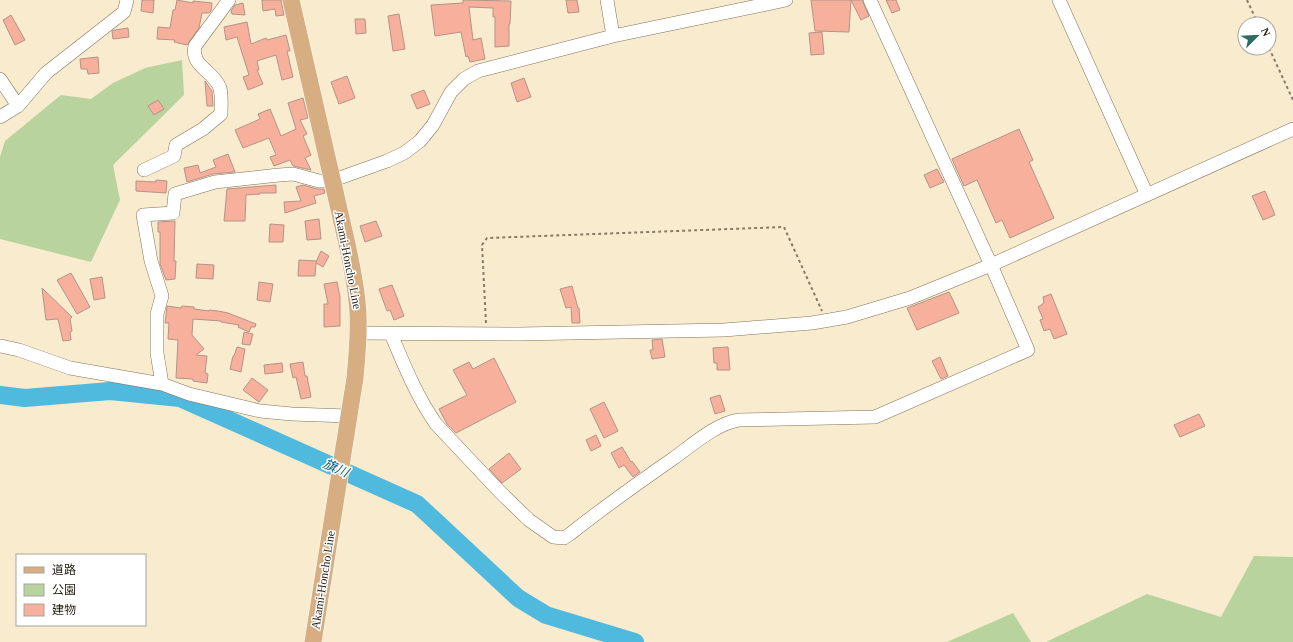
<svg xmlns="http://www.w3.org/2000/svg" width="1293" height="642" font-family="'Times New Roman','Noto Sans JP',serif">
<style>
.green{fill:#b8d39e}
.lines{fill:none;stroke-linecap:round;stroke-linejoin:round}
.river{stroke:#50b9de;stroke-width:18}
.building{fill:#f6b09b;stroke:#b49389}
.minor-casing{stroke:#807358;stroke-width:14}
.major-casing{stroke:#fff;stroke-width:18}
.path{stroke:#857b68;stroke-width:2;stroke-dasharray:3 3;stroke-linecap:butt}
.minor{stroke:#fff;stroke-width:13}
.major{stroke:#d6ae82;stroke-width:17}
.labels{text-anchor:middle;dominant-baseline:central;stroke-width:3;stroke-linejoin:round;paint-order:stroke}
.street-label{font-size:12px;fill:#221d12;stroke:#fff}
.water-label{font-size:13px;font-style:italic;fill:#0a607a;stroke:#fff}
</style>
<rect width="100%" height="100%" fill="#f9ebcd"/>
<!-- green -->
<path class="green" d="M182 60 184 95 113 165 120 200 91 262 0 239V157L5 141 61 95 91 99 113 83 145 68Z
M1254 556 1293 557V642H1046L1147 594 1221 617Z
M1013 613 1031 642H947Z"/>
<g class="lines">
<!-- river -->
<path class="river" d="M0 395 25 398 110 391 180 398 417 504 518 598 546 615 635 642"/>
</g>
<!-- building -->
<path class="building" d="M142 0H154L153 13 141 11Z
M177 0 193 3V1L212 3 211 11 209 13H202L199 28 187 45 174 42 175 40 157 39 158 27 170 28 173 10H175Z
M262 0H281L284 15 276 16 275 9 263 11Z
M463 0 511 1 510 24H509V46L495 47V17H493V8L469 7 473 40 481 38 485 59 470 62 468 56 466 57 461 32 435 36 431 5 463 3Z
M566 0H577L579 12 568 13Z
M811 0H851L849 32 815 31Z
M851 0H862L869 16 861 20Z
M886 0H896L900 10 892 13Z
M243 3 245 15 232 14 231 11 235 5Z
M399 14 405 49 393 51 388 16Z
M11 15 25 40 15 45 3 20Z
M355 19H365L366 33 356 34Z
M247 22 251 44 266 38 267 40 286 35 290 51H287L293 77 282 80 276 55 257 61 259 70H257L263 84 248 90 243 77 249 75 237 37 226 40 224 27Z
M128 28 129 37 113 39 112 31 115 30Z
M822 32 824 54 811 55 809 33Z
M98 57 99 73 88 74 87 69H81L80 59Z
M347 76 355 98 339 104 331 82Z
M524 78 531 97 517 102 511 83Z
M205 81 212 91 213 106H207Z
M424 90 430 104 417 109 411 95Z
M303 98 308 118 300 120 307 134 303 136 311 155 305 158 311 170 293 166 290 160 274 166 270 157 276 155 269 138 243 148 235 130 260 119 258 114 270 109 281 136 296 129 288 103Z
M158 100 164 109 154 115 148 106Z
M1019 129 1033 160 1029 162 1054 218 1010 238 1002 220 996 223 977 180 964 186 952 159Z
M228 154 235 172 213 174 187 182 184 168 198 165 200 173 216 167 213 160Z
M937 169 944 182 930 188 924 175Z
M156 180 167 181 166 193 136 191V181L156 182Z
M276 185V193H260V194L246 195 245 221H224L227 189Z
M303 185 317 189H324L325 193 314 196 316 203 285 213 284 202 301 201 296 187Z
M1265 191 1275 215 1263 220 1252 196Z
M319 219 321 239 307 240 305 221Z
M175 221 174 261H176L175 279 166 280 160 264V232H158V222Z
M376 221 382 236 365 242 360 226Z
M270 224 284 225 283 242H269Z
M321 251 329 256 323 267 316 263 315 276H298L299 260 316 261V262Z
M197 264 214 265 213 279 196 278Z
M71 273 90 307 77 314 57 280Z
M102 277 105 298 94 300 90 279Z
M259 282 273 284 270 302 257 300Z
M337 282 340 297V326L324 327V304H328L324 284Z
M392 285 404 316 394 320 390 310 387 311 379 289Z
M572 286 578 308H579L580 323H572L571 307 566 308 560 289Z
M42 288 72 317 70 319 72 331 70 332 71 340 63 341 58 319 46 320Z
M949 292 959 313 917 330 907 308Z
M1051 294 1067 334 1054 339 1050 329 1044 331 1040 320 1043 319 1038 307 1044 303 1043 297Z
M167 306 181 308 182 306 194 307V309L209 311V310L218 311 228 313 256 324 255 327H251L249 332 238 327 239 325 221 322V321L193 319 192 335 204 349 196 355 207 356 205 373 208 374 207 383 193 381V379L176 378 178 340 168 339 169 323H165Z
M244 332 253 334 250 345 242 344Z
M662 339 665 357 652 359 650 350H653L652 340Z
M237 347 245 349 241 372 230 369 233 356H234Z
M728 347 730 370H717V363H714L713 348Z
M940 357 948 376 941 379 932 361Z
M494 358 516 402 456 433 447 424 439 409 467 395 453 370 469 362 473 369Z
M303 362 305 376H307L311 397 301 399 296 377 293 378 290 364Z
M282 363 283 372 265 374 264 365Z
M252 378 268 390 259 402 243 390Z
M720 395 725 411 715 414 710 398Z
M604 402 618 431 604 438 590 409Z
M1199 414 1205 426 1180 437 1174 425Z
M596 435 601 446 591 451 586 440Z
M622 447 631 462 632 461 640 472 633 477 624 465 619 468 611 453Z
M509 453 521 469 502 483 489 469Z"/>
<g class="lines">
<defs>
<path id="minor" d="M607 0 613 36
M1059 0 1147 195
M0 79 18 106
M0 117 18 106 46 73 124 12 127 0
M144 170 174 156 176 145 203 129 221 114C221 106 222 96 220 88 214 71 190 66 195 46L229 0
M359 333 520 334 724 330 812 323 847 317 910 298 991 265 1293 129
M391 334C404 365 417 397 436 424L500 492 529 520 553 537 564 538 570 534C604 507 638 483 674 458 692 445 717 423 739 420L875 417 1028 350 991 265 870 0
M1 346 19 350 70 368 162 384 189 394 260 411 292 414 348 416
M162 384 157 353V314L162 296 151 261 143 215 173 213 175 194 215 182 279 175 293 174 319 181H331L387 161 404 153 420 141 433 125 451 92 464 79 478 71 613 36 786 0"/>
<path id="major" d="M291 0 347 244C352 267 357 291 358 314 359 335 357 357 355 378L313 642"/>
</defs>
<!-- minor casing -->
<use href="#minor" class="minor-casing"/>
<!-- major casing -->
<use href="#major" class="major-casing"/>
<!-- path -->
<path class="path" d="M1247 0 1258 24
M1269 48 1293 100
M486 323 482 245 487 238 784 227 822 311"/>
<!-- minor -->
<use href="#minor" class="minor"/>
<!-- major -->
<use href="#major" class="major"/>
</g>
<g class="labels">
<!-- street labels -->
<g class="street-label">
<text transform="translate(348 260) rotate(79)">Akami-Honcho Line</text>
<text transform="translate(323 580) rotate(-81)">Akami-Honcho Line</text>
</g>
<!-- water labels -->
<g class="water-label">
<text transform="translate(336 468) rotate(24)">旗川</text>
</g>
</g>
<!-- legend -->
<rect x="16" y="554" width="130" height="72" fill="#ffffff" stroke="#a7a5a0"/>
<rect x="24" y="567" width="20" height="6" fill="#d6ae82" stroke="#a7a5a0"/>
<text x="52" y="574" font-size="12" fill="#221d12">道路</text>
<rect x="24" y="584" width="20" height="12" fill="#b8d39e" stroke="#a7a5a0"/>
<text x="52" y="594" font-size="12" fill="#221d12">公園</text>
<rect x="24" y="604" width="20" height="12" fill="#f6b09b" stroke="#a7a5a0"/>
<text x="52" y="614" font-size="12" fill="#221d12">建物</text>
<!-- north arrow -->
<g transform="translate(1257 36) rotate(66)"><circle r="19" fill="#ffffff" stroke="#a7a5a0"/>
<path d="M0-3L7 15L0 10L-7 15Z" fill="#2a6e60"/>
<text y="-6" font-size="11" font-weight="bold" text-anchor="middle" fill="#221d12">N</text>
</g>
</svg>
